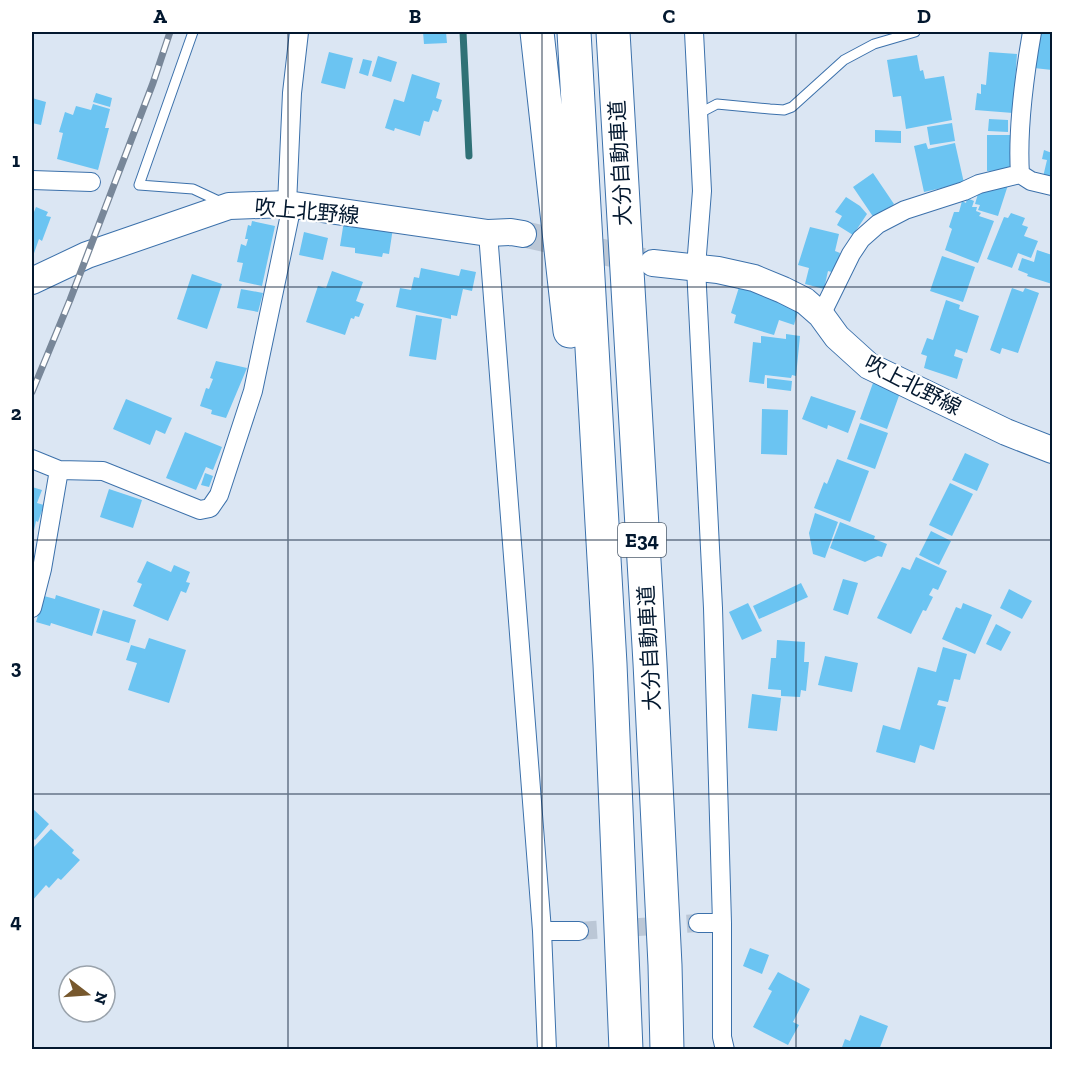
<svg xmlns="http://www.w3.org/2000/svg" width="1084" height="1081" font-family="'Zilla Slab','Noto Sans JP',serif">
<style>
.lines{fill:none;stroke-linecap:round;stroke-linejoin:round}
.stream{stroke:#2f7176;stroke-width:7}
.building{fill:#6bc4f2}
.minor-tunnel{stroke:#bbc7d6;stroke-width:18;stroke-dasharray:18 9;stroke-linecap:butt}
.secondary-tunnel{stroke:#bbc7d6;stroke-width:26;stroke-dasharray:26 13;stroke-linecap:butt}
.service-casing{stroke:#3c71ab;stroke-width:11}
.minor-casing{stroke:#3c71ab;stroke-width:20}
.secondary-casing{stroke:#3c71ab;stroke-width:28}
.motorway-casing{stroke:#3c71ab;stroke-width:35}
.service{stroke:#fff;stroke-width:9}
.minor{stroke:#fff;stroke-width:18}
.secondary{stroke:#fff;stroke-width:26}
.motorway{stroke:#fff;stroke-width:33}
.rail-casing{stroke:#788799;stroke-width:7}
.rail{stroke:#fff;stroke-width:4.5;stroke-dasharray:14;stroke-linecap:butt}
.grid{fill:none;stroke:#03182f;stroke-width:1.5;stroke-opacity:0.55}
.labels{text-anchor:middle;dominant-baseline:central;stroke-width:4.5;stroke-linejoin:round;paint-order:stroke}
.shield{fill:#fff;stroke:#4f5d6d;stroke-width:1.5}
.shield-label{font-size:20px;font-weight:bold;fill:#03182f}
.street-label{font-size:21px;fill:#03182f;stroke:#fff}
.neatline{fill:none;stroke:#03182f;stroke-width:2}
.grid-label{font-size:20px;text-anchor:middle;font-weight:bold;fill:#03182f}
</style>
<rect width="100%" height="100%" fill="#dbe6f3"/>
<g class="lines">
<!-- stream -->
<path class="stream" d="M463 32 469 156"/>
</g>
<!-- building -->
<path class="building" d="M423 32H446L447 43 424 44Z
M1040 32 1052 33V70L1034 68Z
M329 52 353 58 345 89 321 83Z
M989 52 1017 54 1013 113 975 110 977 93 981 94V84L986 85Z
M917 55 920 71 923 70 925 79 944 76 952 120 906 129 901 96 893 97 887 60Z
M378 56 397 62 391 82 372 76Z
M363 59 372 61 368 76 359 73Z
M412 74 440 83 436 98 442 100 438 112 433 110 429 122 424 121 420 136 395 128 394 131 385 128 394 99 404 102Z
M96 93 112 98 110 107 93 102Z
M32 98 46 102 41 125 32 123Z
M93 104 110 109 105 128H109L98 170 57 159 63 133 59 132 65 112 73 115 76 106 91 110Z
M989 119 1008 120V132L988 131Z
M952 123 955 141 930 145 927 127Z
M875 130 901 131V143L875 142Z
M987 135H1011V170L987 171Z
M926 143 928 149 955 143 964 183 924 192 914 146Z
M1044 150 1052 153V180L1043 177 1047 160 1042 159Z
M873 173 894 204 874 218 853 187Z
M1008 185 998 216 978 210 980 205 975 204 980 187Z
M846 197 860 206 867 214 853 235 837 225 842 216 835 212Z
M967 198 974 201 972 207H977L976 211 981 213 979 216 994 221 978 263 945 250 952 229 949 227 954 212H959L962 201 966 203Z
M36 207 48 212 46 216 51 217 42 241 39 239 32 259V211L34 212Z
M1011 213 1025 218 1022 225 1028 227 1024 236 1038 241 1031 258 1018 253 1012 268 987 259 1004 217 1008 218Z
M252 221 275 226 262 286 239 281 243 263 237 262 241 244 246 246 248 239H245L248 225 251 226Z
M344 221 393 228 389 254 383 253 382 257 355 253V248L340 246Z
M810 227 839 234 835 251 840 253 835 273 828 271 824 289 805 284 809 268 798 265Z
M304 232 328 238 323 260 299 255Z
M1037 250 1052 255V284L1027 276 1028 274 1018 270 1022 258 1034 262Z
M942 256 975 267 963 302 930 291Z
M421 268 459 276 461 269 476 272 472 291 463 289 457 316 451 315V319L396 307 400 288 411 290 414 277 419 278Z
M332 271 363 282 356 301 364 304 359 317 355 316 354 319 351 318 345 335 306 322 318 286 326 288Z
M192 274 222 284 207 329 177 319Z
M740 284 797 306 795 311H798L794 325 779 320 774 335 734 323 736 315 731 313Z
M1012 288 1023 292 1025 288 1039 293 1018 353 1002 348 1000 354 990 350Z
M241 289 263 293 258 312 237 308Z
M946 300 960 305 959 309 979 316 967 353 956 349 954 356 963 359 957 379 924 368 927 356 921 354 927 338 933 340Z
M416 315 442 319 436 360 409 356Z
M786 334 800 336 796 376 792 375 791 378 765 375 764 384 749 382 753 342 761 343V336L786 339Z
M216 361 247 368 226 418 211 414 212 410 200 406 206 388 209 389 213 379 210 378Z
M767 378 792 381 791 391 767 388Z
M873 383 900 393 887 429 860 419Z
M811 396 856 411 848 433 828 425 827 429 802 419Z
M126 399 172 418 165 434 156 430 150 445 113 429Z
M762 409 788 410 787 455 761 454Z
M860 423 888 433 875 469 847 459Z
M185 432 222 447 213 470 206 467 196 490 166 478Z
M965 453 989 464 977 491 952 480Z
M837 459 869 471 850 522 814 508 824 482 827 484Z
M205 473 213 476 209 487 201 485Z
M950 483 973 494 952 536 929 525Z
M32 487 42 490 37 503 44 505 38 522 36 521 32 540Z
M109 489 142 500 133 528 100 517Z
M815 513 838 522 825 558 813 554 809 533Z
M840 522 875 536 874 539 887 544 882 557 878 556 865 562 830 548Z
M931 531 951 541 939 565 919 555Z
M916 557 947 571 938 590 933 588 929 595 933 597 926 611 923 610 911 634 877 618 902 567 910 570Z
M147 561 171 572 174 565 190 572 186 582 190 583 186 593 181 591 168 621 133 606 142 584 137 582Z
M843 579 858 583 848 615 833 610Z
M801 583 808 597 759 619 753 606Z
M1009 589 1032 601 1022 619 1000 608Z
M56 595 100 609 92 636 51 623 50 626 36 622 44 596 55 599Z
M748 603 762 631 742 640 729 612Z
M963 603 992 615 975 654 942 639 956 607 961 609Z
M103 610 136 620 129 643 96 633Z
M996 624 1011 632 1001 651 986 644Z
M149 638 186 650 169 703 128 690 137 663 126 660 131 645 145 649Z
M777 640 805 642 804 662H809L806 691 801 690 800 697 781 696V690L768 689 771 658H776Z
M943 647 967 654 960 680 954 679 948 702 939 700 937 705 946 707 934 750 920 745 915 763 876 752 883 725 900 730 918 667 936 672Z
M825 656 858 663 852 692 818 685Z
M752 694 781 698 777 731 748 728Z
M32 808 49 824 35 840 32 837Z
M51 829 74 850 72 853 80 860 61 880 58 878 49 888 46 885 32 901V845L34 847Z
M750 948 769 955 762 974 743 966Z
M778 972 810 989 793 1022 799 1025 788 1045 753 1027 772 991 768 989Z
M860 1015 888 1026 879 1050H841L845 1039 850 1041Z"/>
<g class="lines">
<!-- minor-tunnel -->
<path class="minor-tunnel" d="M579 931 698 923"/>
<!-- secondary-tunnel -->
<path class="secondary-tunnel" d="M523 234 643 261"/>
<defs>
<path id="service" d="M193 32 139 185 193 189 223 203
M698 114 717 104 770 109 784 110 792 107 844 60 874 44 915 32"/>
<path id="minor" d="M694 32 702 191 696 267 713 608 722 923V1037L725 1050
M1032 32C1024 78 1017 128 1020 174L1031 181 1052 186
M32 180 91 182
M287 204 292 93 299 32
M488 233 542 931 547 1050
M821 315 851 254 861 239 878 224 905 210 964 191 979 184 1020 174
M32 459 59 470
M32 608 42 569 59 470 103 471 200 510 210 508 219 495 253 391 292 205
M698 923H722
M542 931H579"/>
<path id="secondary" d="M653 263 718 270 754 278 783 290 805 301 821 315 837 337 869 366 1006 432 1052 450
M32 281 87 255 229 206 287 204 488 233 511 232 523 234"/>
<path id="motorway" d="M537 32 570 331
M574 32 610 664 626 1050
M613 32 650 663 665 965 667 1050"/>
</defs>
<!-- service casing -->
<use href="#service" class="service-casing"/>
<!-- minor casing -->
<use href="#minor" class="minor-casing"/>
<!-- secondary casing -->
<use href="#secondary" class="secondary-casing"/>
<!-- motorway casing -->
<use href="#motorway" class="motorway-casing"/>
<!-- service -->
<use href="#service" class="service"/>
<!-- minor -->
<use href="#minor" class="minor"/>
<!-- secondary -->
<use href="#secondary" class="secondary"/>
<!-- motorway -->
<use href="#motorway" class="motorway"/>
<defs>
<path id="rail" d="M32 392 70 300 153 83 170 32"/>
</defs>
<!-- rail casing -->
<use href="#rail" class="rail-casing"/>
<!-- rail -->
<use href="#rail" class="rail"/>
</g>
<!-- grid -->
<path class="grid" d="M288 32V1050M542 32V1050M796 32V1050M32 287H1052M32 540H1052M32 794H1052"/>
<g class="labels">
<!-- shield labels -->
<rect class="shield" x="618" y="523" width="48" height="34" rx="4.5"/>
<g class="shield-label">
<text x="642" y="540">E34</text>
</g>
<!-- street labels -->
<g class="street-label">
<text transform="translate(620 163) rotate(-93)">大分自動車道</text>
<text transform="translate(307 211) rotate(5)">吹上北野線</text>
<text transform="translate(913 385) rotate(27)">吹上北野線</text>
<text transform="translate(649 648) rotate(-93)">大分自動車道</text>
</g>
</g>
<!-- border -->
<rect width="1084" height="1081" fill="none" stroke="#ffffff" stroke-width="66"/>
<!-- north arrow -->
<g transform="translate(87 994) rotate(107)"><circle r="28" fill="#ffffff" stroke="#9aa3ac" stroke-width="1.5"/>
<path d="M0-4.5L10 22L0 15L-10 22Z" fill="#77582d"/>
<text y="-9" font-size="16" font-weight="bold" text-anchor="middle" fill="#03182f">N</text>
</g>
<rect x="33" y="33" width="1018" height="1015" class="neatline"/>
<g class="grid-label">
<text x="160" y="23">A</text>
<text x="415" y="23">B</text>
<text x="669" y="23">C</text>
<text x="924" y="23">D</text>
<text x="16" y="167">1</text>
<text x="16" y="420">2</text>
<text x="16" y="674">3</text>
<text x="16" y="928">4</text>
</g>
</svg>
